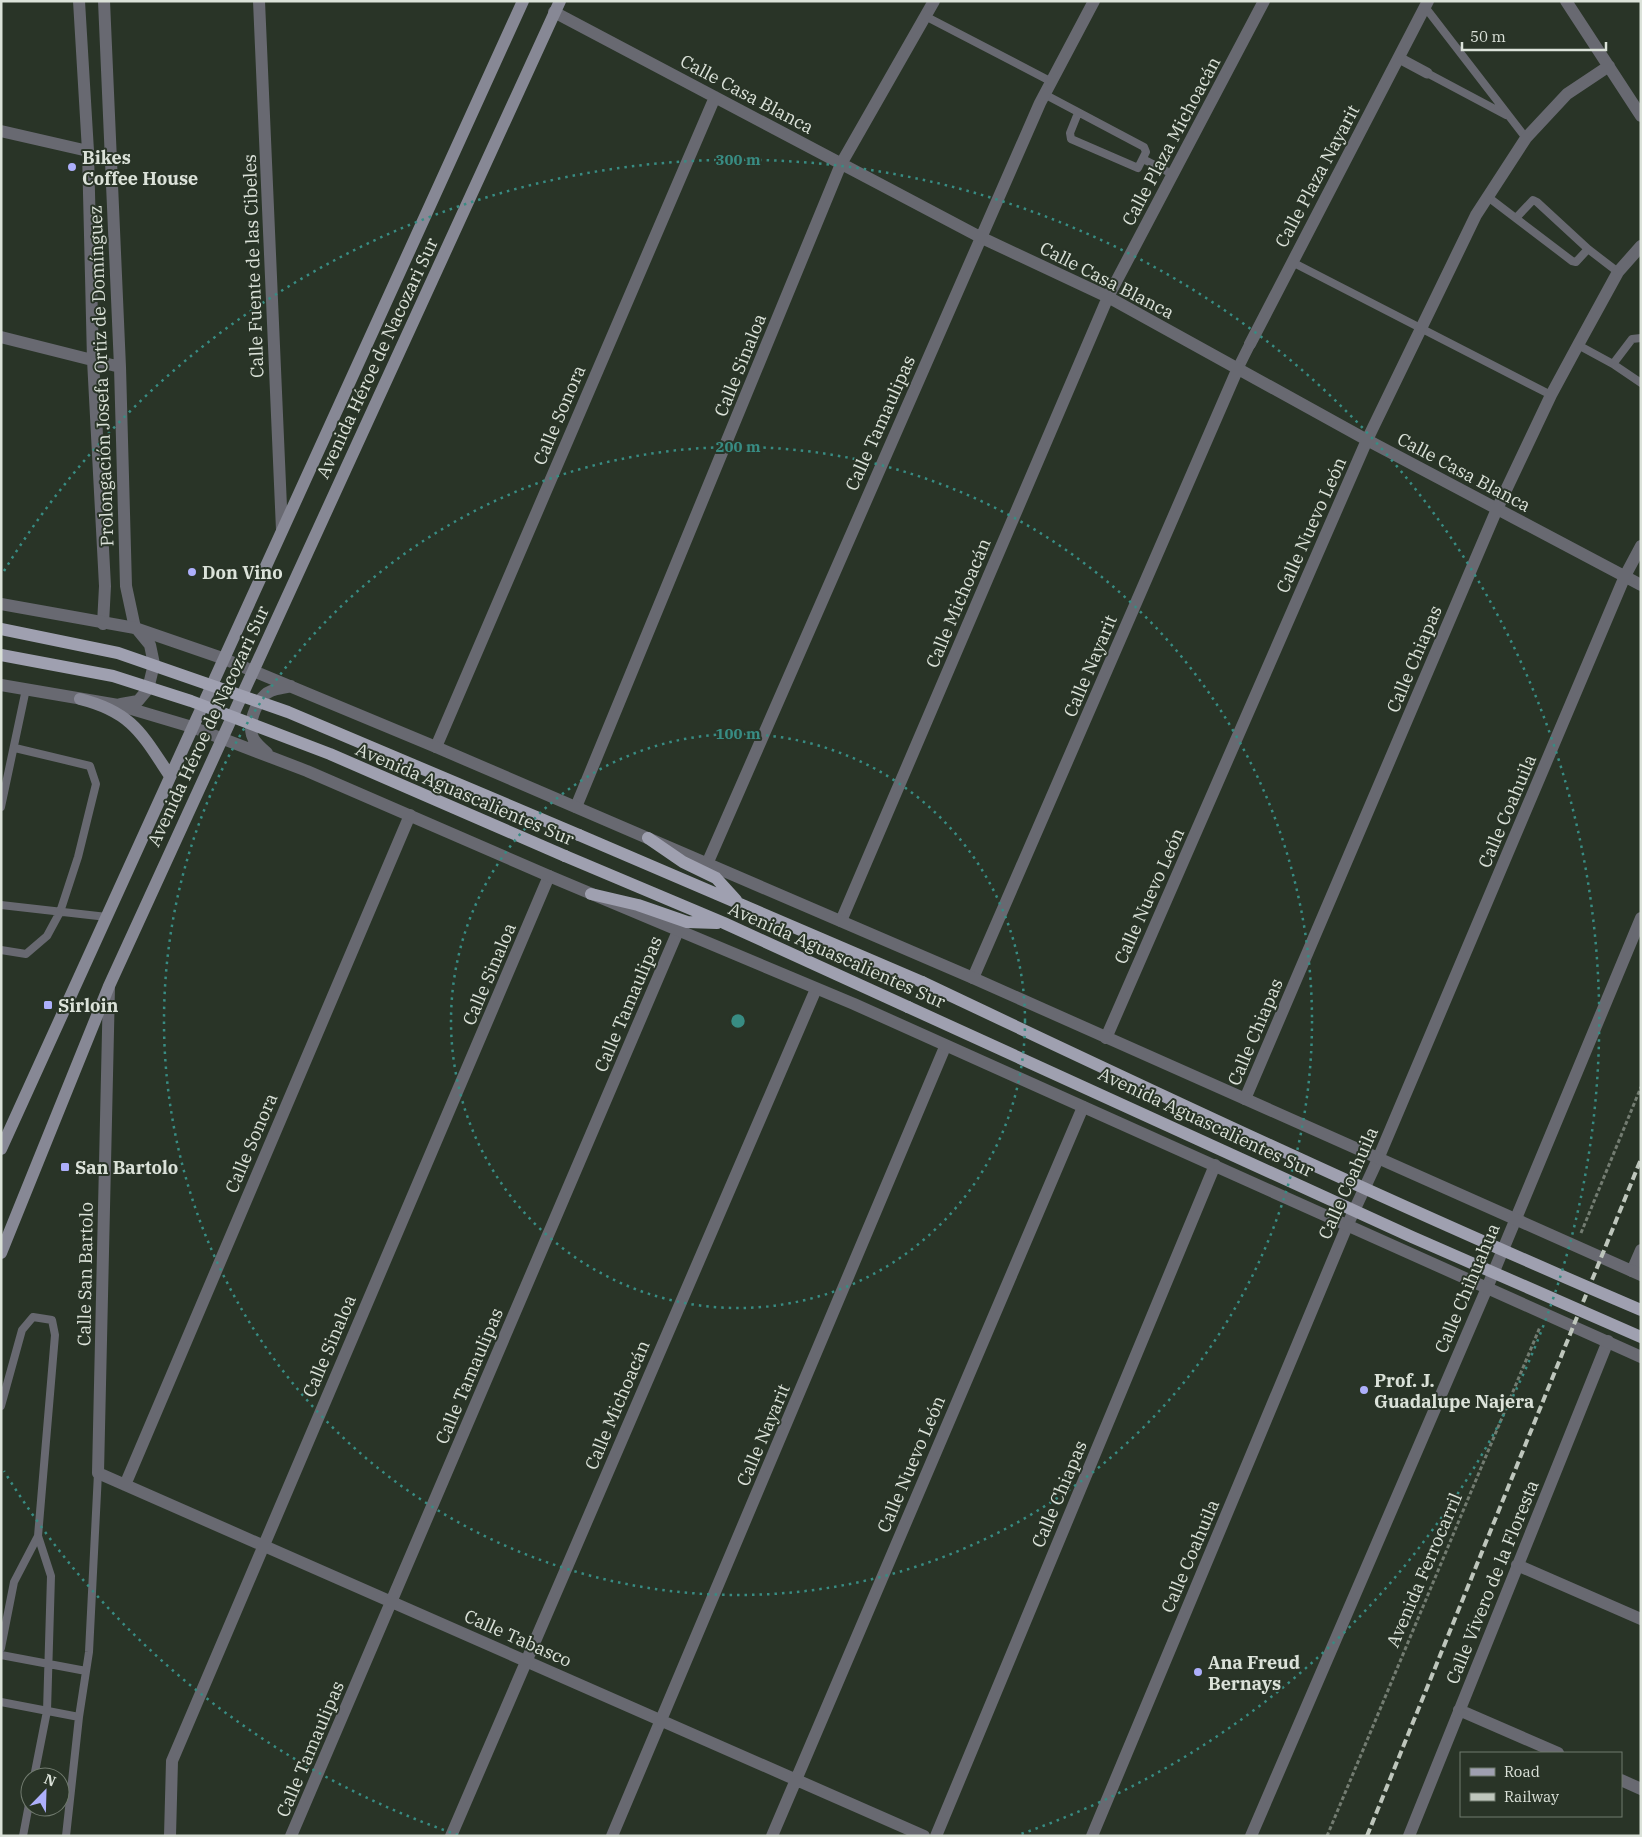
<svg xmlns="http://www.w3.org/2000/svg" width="1642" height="1837" font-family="'IBM Plex Serif',serif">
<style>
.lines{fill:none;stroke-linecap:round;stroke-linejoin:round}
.path{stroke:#737c71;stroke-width:3;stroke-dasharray:4 2.5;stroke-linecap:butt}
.service{stroke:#686971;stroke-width:8}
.pedestrian{stroke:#686971;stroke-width:11}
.minor{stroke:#686971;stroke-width:12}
.tertiary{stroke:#686971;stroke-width:12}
.secondary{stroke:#878895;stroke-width:12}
.primary{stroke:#9fa0b0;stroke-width:12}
.rail{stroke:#bec6bc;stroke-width:4;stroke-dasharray:8 4;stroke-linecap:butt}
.primary-bridge{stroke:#9fa0b0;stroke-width:12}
.ring{fill:none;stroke:#388c83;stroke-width:2.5;stroke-dasharray:2.5 5}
.poi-dot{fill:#adaffb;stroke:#293427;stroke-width:2}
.labels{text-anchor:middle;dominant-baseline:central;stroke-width:4;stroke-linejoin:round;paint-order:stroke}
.street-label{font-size:18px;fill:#dbe2d9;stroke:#293427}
.poi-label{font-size:18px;font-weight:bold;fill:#dbe2d9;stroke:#293427;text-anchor:start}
.centre{fill:#388c83;stroke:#293427;stroke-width:2.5}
.ring-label{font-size:15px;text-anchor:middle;font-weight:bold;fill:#388c83;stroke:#293427;stroke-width:4;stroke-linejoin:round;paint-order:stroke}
</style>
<rect width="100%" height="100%" fill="#293427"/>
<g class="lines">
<!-- path -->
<path class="path" d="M1581 1233 1641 1087
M1327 1836 1540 1327"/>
<!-- service -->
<path class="service" d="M1425 7 1526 138
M925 16 1050 81
M1427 73 1506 115
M1044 94 1144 147 1146 152 1138 168 1071 139 1070 133 1078 113
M1143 159 1174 175
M1488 197 1572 261 1576 262 1588 249
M1516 218 1533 200 1537 202 1588 249 1618 272
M1292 262 1551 395
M1578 345 1613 364 1641 383
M1613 364 1632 339 1641 338
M1 807 26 689
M1 905 107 917
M1 950 26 954 47 936 60 912 78 857 96 784 90 766 15 748
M1 1406 22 1330 33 1317 52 1320 55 1335 38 1536 14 1582 1 1648
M1 1655 86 1671
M1 1702 79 1717
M34 1777 47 1711 51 1576 38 1536
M23 1836 30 1799
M66 1836 79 1717 89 1652 98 1473"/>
<!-- pedestrian -->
<path class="pedestrian" d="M1399 58 1427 73
M1238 368 1250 344"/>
<!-- minor -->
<path class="minor" d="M79 1 88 151 93 360 105 586 103 624
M104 1 120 367 126 586 135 628
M259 1 282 530
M1566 1 1641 116
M554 12 980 237 1108 297 1367 440 1641 585
M1 131 88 151
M1 337 120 367
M1250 344 1428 1
M436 747 715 97
M576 807 841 164 934 1
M707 864 1040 103 1094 1
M841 921 1108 297 1264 1
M973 978 1238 368
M109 987 98 1473 924 1836
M1106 1038 1367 440 1476 215 1526 138 1567 94 1609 66
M1245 1099 1497 509 1551 395 1578 345 1618 272 1641 246
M1632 1271 1641 1250
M125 1485 410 815
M1517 1565 1641 1619
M1459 1710 1558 1753
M1621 1780 1641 1789
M170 1836 172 1761 549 876
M291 1836 678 931
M451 1836 816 989
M612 1836 945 1047
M772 1836 1083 1107
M936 1836 1215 1165
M1092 1836 1347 1226 1378 1159 1625 576 1641 546
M1251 1836 1487 1288 1641 918
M1409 1836 1608 1341"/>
<!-- tertiary -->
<path class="tertiary" d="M1 604 135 628 222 658 436 747 973 978 1641 1275
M1 685 118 705 192 727 307 771 549 876 854 1004 1641 1357
M121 704 138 701 148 689 154 664 150 645 136 628
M267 753C261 747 254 743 252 735 248 721 258 696 271 691 277 688 285 688 291 686"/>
<!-- secondary -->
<path class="secondary" d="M80 699C132 712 142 734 170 776
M1 1149 523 1
M1 1253 109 986 560 1"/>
<!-- primary -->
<path class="primary" d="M579 835 922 982
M648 838 683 862 716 878 736 900
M565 856 724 923 908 1007
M591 894 638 905 687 922 717 923"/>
<!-- rail -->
<path class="rail" d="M1367 1836 1641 1159"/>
<!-- primary-bridge -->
<path class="primary-bridge" d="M1 629 118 653 288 712 579 835
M1 655 113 676 191 701 330 754 565 856
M922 982C1160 1095 1399 1207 1641 1310
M908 1007 1412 1237 1641 1337"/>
</g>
<!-- distance rings -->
<g class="ring">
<circle cx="738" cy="1021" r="287"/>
<circle cx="738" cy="1021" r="574"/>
<path d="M458 1835A861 861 0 0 1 4 1471M4 571A861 861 0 1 1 1018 1835"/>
</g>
<!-- markers -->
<g class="poi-dot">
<circle cx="72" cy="167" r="5"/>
<circle cx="192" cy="572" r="5"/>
<rect x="43" y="1000" width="10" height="10" rx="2.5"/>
<rect x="60" y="1162" width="10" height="10" rx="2.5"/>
<circle cx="1364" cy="1390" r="5"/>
<circle cx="1198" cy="1672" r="5"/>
</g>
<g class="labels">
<!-- street labels -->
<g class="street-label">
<text transform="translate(747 94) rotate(28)">Calle Casa Blanca</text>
<text transform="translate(1171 141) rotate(-62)">Calle Plaza Michoacán</text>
<text transform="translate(1317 176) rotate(-62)">Calle Plaza Nayarit</text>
<text transform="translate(253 266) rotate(-92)">Calle Fuente de las Cibeles</text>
<text transform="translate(1107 280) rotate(27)">Calle Casa Blanca</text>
<text transform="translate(377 358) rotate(-65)">Avenida Héroe de Nacozari Sur</text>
<text transform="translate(740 365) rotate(-68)">Calle Sinaloa</text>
<text transform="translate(101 376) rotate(-92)">Prolongación Josefa Ortiz de Domínguez</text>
<text transform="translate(559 415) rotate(-67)">Calle Sonora</text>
<text transform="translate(880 423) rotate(-66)">Calle Tamaulipas</text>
<text transform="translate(1464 472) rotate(28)">Calle Casa Blanca</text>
<text transform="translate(1311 525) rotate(-66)">Calle Nuevo León</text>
<text transform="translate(958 603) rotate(-67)">Calle Michoacán</text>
<text transform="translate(1414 659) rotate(-67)">Calle Chiapas</text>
<text transform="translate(1090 666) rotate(-67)">Calle Nayarit</text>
<text transform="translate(208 726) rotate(-65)">Avenida Héroe de Nacozari Sur</text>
<text transform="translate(465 794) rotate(23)">Avenida Aguascalientes Sur</text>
<text transform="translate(1507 811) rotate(-67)">Calle Coahuila</text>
<text transform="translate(1149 896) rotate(-66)">Calle Nuevo León</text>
<text transform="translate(837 955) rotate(24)">Avenida Aguascalientes Sur</text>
<text transform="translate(489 974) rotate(-67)">Calle Sinaloa</text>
<text transform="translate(628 1004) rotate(-67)">Calle Tamaulipas</text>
<text transform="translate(1255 1032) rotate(-67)">Calle Chiapas</text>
<text transform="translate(1206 1122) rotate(25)">Avenida Aguascalientes Sur</text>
<text transform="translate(251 1143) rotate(-67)">Calle Sonora</text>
<text transform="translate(1348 1183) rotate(-66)">Calle Coahuila</text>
<text transform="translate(85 1274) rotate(-89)">Calle San Bartolo</text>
<text transform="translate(1467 1288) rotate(-67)">Calle Chihuahua</text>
<text transform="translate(329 1346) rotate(-67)">Calle Sinaloa</text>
<text transform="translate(469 1376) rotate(-67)">Calle Tamaulipas</text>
<text transform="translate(617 1405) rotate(-67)">Calle Michoacán</text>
<text transform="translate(763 1435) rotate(-67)">Calle Nayarit</text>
<text transform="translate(911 1464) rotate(-67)">Calle Nuevo León</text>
<text transform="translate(1059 1494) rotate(-67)">Calle Chiapas</text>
<text transform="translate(1190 1556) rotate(-67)">Calle Coahuila</text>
<text transform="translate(1424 1570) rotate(-67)">Avenida Ferrocarril</text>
<text transform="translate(1492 1582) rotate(-68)">Calle Vivero de la Floresta</text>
<text transform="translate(518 1638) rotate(24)">Calle Tabasco</text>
<text transform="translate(310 1749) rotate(-67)">Calle Tamaulipas</text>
</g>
<!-- poi labels -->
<g class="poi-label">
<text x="82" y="157">Bikes<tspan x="82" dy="21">Coffee House</tspan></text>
<text x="202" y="572">Don Vino</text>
<text x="58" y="1005">Sirloin</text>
<text x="75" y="1167">San Bartolo</text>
<text x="1374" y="1380">Prof. J.<tspan x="1374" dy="21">Guadalupe Najera</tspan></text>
<text x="1208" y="1662">Ana Freud<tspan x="1208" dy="21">Bernays</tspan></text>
</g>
</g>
<circle cx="738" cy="1021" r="8" class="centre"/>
<g class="ring-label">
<text x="738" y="165">300 m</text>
<text x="738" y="452">200 m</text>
<text x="738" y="739">100 m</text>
</g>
<!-- border -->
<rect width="1642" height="1837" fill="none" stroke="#dbe2d9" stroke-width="5"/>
<!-- legend -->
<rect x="1460" y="1752" width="162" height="65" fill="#293427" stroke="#707a6e"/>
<rect x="1470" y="1768" width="25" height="8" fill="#9fa0b0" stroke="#707a6e"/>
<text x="1504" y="1777" font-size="15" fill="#dbe2d9">Road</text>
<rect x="1470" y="1793" width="25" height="8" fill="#bec6bc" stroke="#707a6e"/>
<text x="1504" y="1802" font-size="15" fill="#dbe2d9">Railway</text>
<!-- north arrow -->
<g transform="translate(45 1792) rotate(23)"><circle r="24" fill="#293427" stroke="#707a6e"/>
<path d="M0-4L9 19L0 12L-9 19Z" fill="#adaffb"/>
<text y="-8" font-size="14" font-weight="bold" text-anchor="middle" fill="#dbe2d9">N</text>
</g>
<!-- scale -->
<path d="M1462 42v8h144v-8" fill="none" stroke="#dbe2d9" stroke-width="2.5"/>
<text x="1470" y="42" font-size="15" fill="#dbe2d9" stroke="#293427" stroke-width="4" paint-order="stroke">50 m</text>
</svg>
